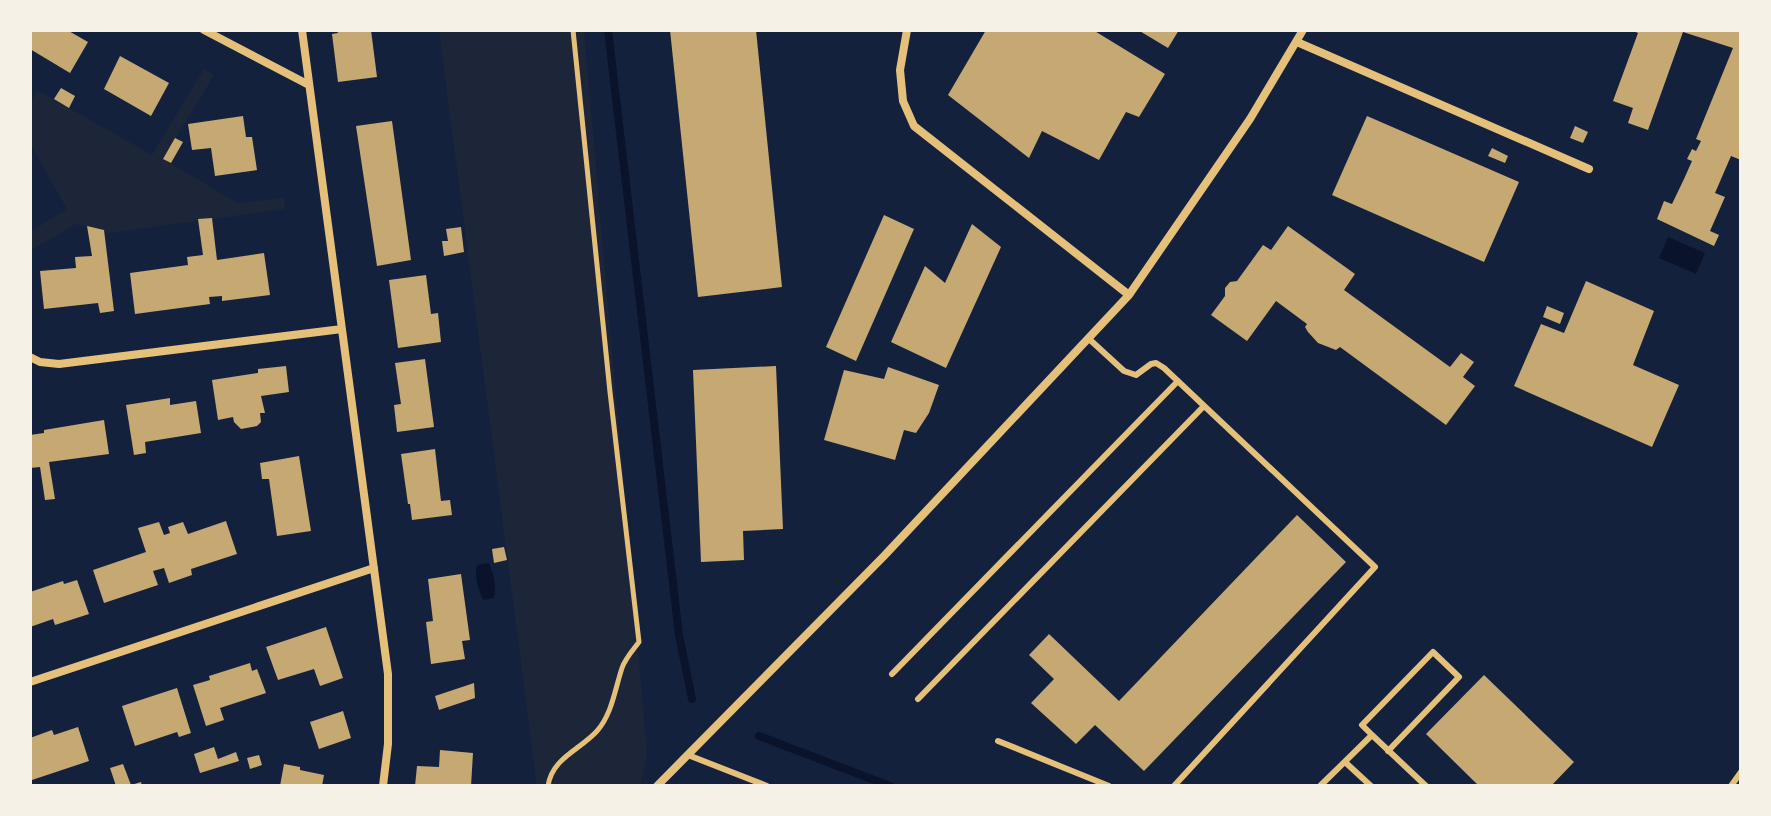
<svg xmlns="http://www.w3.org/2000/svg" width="1771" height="816" font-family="'PT Sans Narrow',sans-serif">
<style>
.green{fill:#1d2539}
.water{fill:#0b132b}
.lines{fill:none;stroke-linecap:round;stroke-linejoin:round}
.stream{stroke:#0b132b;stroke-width:8}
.building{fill:#c6a872}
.path{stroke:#e5c07b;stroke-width:5}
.service{stroke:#e5c07b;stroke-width:6}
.minor{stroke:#e5c07b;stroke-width:8}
</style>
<rect width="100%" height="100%" fill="#14213d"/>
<!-- green -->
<path class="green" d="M439 30H584L647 754 640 786H537Z
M204 69 214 75 163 159 238 203 284 198 285 209 108 233 103 230 75 224 30 251V232L67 209 30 144V103L37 90 152 155Z"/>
<!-- water -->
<path class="water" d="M1668 237 1705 253 1696 274 1659 258Z
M489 563C494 575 497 586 494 598L483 600C478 588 474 578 477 565Z"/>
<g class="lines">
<!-- stream -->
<path class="stream" d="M608 30 679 635 692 699
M759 736 890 786"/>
</g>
<!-- building -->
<path class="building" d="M30 30H67L88 42 70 73 30 49Z
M337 30H371L377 77 338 82 332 34 338 33Z
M670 30H756L782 287 698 297Z
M986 30H1093L1165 74 1139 117 1126 112 1099 160 1042 131 1029 158 948 95Z
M1138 30H1179L1168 48Z
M1631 30H1741V160L1731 156 1715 193 1725 197 1710 231 1719 235 1714 246 1657 219 1664 201 1672 204 1684 179 1692 161 1687 159 1692 149 1696 151 1701 141 1696 139 1733 48 1683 32 1648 130 1628 123 1633 108 1613 101 1638 33Z
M120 56 169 83 151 116 104 89Z
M61 88 75 96 69 108 54 99Z
M243 116 246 137H252L257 170 215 176 211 148 192 150 188 124Z
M1367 116 1519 182 1484 262 1332 195Z
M392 121 411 260 377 266 356 126Z
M1575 126 1588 132 1583 143 1570 138Z
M175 138 183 142 171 163 163 159Z
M1492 148 1508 156 1505 163 1488 156Z
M884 215 914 229 856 361 826 347Z
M212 218 217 260 264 253 270 295 222 301V296L209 297 210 304 135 314 130 273 188 265 187 257 203 255 198 219Z
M972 224 1001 247 946 368 891 342 925 266 945 283Z
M87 226 104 230 114 311 100 313 98 303 44 309 40 271 76 268 75 257 92 256Z
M1288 226 1355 274 1344 290 1450 367 1461 353 1474 362 1463 377 1475 386 1446 425 1340 347 1336 350 1318 343 1308 332 1305 327 1307 324 1276 301 1247 341 1211 315 1225 296V288L1230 282 1237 281 1263 245 1271 250Z
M461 227 464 252 444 256 442 241H448L446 229Z
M426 275 431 314 438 313 441 342 398 348 389 280Z
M1586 281 1654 311 1633 365 1679 385 1652 447 1514 386 1541 324 1564 333Z
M1547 306 1564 313 1560 324 1543 317Z
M425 359 434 427 397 432 394 405 401 404 395 363Z
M286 366 289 392 261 396 265 413H260L261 422 257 426 241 429 234 422 233 417 218 420 212 380 258 373V369Z
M776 366 783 529 743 531 744 560 701 562 693 370Z
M888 367 939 385 929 413 916 433 904 430 895 460 824 440 844 370 884 379Z
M170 398V405L196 401 201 433 145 442 146 453 134 455 126 405Z
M104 420 109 454 49 462 55 499 45 500 40 467 30 468V435L44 433V430Z
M435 449 441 501 450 500 452 515 412 520 410 504H408L401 454Z
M299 456 311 531 277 536 269 479H262L260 463Z
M1297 515 1346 562 1144 771 1095 725 1076 744 1031 703 1054 679 1029 655 1049 634 1119 701Z
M226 521 237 554 191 569 192 575 169 583 164 568 153 571 158 585 104 603 93 570 146 552 138 528 159 522 164 535 170 533 168 527 183 522 188 534Z
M504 547 507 560 494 563 492 549Z
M461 574 470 640 462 641 465 659 431 664 426 622 433 621 428 579Z
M77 580 89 614 55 625 53 619 30 627V592L63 581 64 584Z
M326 627 343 678 320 686 314 669 278 680 266 647Z
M250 663 252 671 257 669 266 693 220 708 224 720 206 726 193 685 210 680 209 676Z
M1484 675 1574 762 1551 786H1479L1426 734Z
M474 683 475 698 439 710 435 696Z
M177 688 191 733 179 737 177 732 135 746 122 706Z
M343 711 351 738 319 749 310 722Z
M78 727 89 761 32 780 30 773V738L52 730 54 735Z
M214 747 218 759 236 752 239 761 200 773 194 754Z
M440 750 473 753 471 786H415L417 766 439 767Z
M259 755 262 765 250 769 247 758Z
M123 764 131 785 141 782 142 786H116L110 768Z
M284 764 300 767V770L324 775 322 786H280Z"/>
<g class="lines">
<!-- path -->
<path class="path" d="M548 786C552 758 580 750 597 731 612 714 615 689 622 668 625 659 633 650 639 642L610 392 573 30"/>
<!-- service -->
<path class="service" d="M1088 338 1124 371 1136 375 1151 364 1156 363 1164 368 1375 567 1174 786
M892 674 1178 381
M918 699 1204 406
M1372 735 1362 725 1433 652 1459 677 1388 751
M998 741 1109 786
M688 755 767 786
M1345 762 1371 786
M1320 786 1372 735 1426 786
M1731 786 1741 772"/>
<!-- minor -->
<path class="minor" d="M204 30 309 85
M302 30 388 674V744L383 786
M907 30 900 70 903 101 914 126 1129 295
M1297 42 1589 169
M30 357 40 362 59 364 342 329
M30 682 374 568
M657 786 884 556 1129 295 1250 119 1303 30"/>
</g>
<!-- border -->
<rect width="1771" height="816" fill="none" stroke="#f6f1e7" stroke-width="64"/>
</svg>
